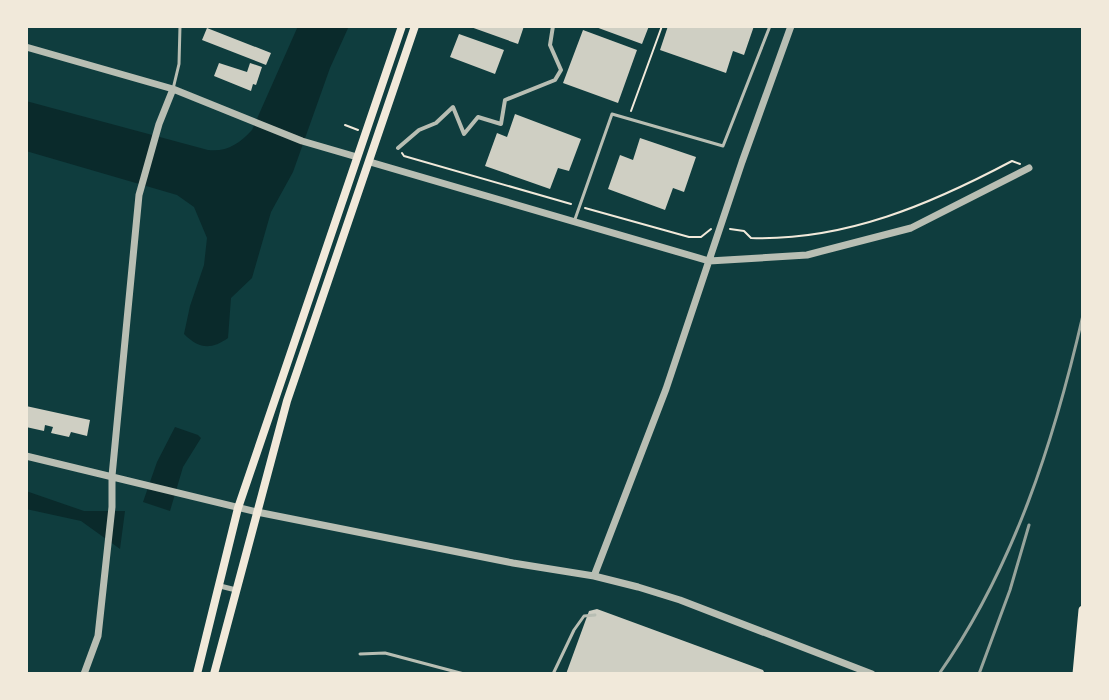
<svg xmlns="http://www.w3.org/2000/svg" width="1109" height="700" font-family="Arial,sans-serif">
<style>
.water{fill:#0a2a2b}
.building{fill:#cfcfc3}
.lines{fill:none;stroke-linecap:round;stroke-linejoin:round}
.path{stroke:#f1e9da;stroke-width:2}
.service{stroke:#b8beb3;stroke-width:3}
.pedestrian{stroke:#b8beb3;stroke-width:4}
.minor{stroke:#b8beb3;stroke-width:5}
.tertiary{stroke:#b8beb3;stroke-width:7}
.secondary{stroke:#f1e9da;stroke-width:8}
.primary{stroke:#f1e9da;stroke-width:9}
.rail{stroke:#97a49c;stroke-width:3}
</style>
<rect width="100%" height="100%" fill="#0f3d3e"/>
<!-- water -->
<path class="water" d="M298 26H349L330 68 293 172 271 212 252 278 231 298 228 338C211 350 199 349 184 334L190 306 204 265 207 238 194 207 177 195 26 151V101L208 150C227 152 239 144 252 130Z
M175 427 198 435 201 438 183 467 170 511 143 502 157 462Z
M26 491 84 511H125L120 549 81 521 26 509Z"/>
<!-- building -->
<path class="building" d="M468 26H524L518 44Z
M593 26H649L642 44Z
M668 26H754L744 55 733 51 726 73 660 50Z
M207 28 271 53 266 65 202 40Z
M583 30 637 50 618 103 563 83Z
M459 34 504 50 495 74 450 57Z
M219 63 247 72 250 63 262 67 256 85 253 84 251 91 214 76Z
M515 114 581 139 569 171 558 168 550 189 485 166 497 133 507 137Z
M640 138 696 157 684 192 673 188 665 210 608 189 620 155 633 160Z
M26 406 90 420 87 436 71 432 69 437 51 433 53 427 45 425 44 431 26 427Z
M597 609 763 670 765 674H566L589 611Z"/>
<g class="lines">
<!-- path -->
<path class="path" d="M631 111 662 26
M345 125 358 130
M402 153 404 156 571 204
M585 208 689 237H701L711 229
M730 229 744 231 751 238C845 241 931 204 1012 161L1020 164"/>
<!-- service -->
<path class="service" d="M173 89 179 64 180 26
M574 222 612 114 723 146 770 26
M360 654 385 653 464 674
M553 674 574 630 584 616 595 615"/>
<!-- pedestrian -->
<path class="pedestrian" d="M398 148 419 130 436 123 453 107 464 134 478 117 501 124 505 100 555 80 561 70 550 45 553 26"/>
<!-- minor -->
<path class="minor" d="M220 586 236 590"/>
<!-- tertiary -->
<path class="tertiary" d="M26 47 173 89 302 141 357 157
M370 162 709 261 807 255 911 228 1029 168
M26 456 257 512 513 563 594 576 638 587 680 600 872 674
M594 576 666 389 742 162 791 26
M84 674 98 636 112 507V476L139 195 159 124 173 89"/>
<!-- secondary -->
<path class="secondary" d="M197 674 238 508 402 26
M214 674 287 401 415 26"/>
<!-- primary -->
<path class="primary" d="M1077 674 1083 610"/>
<!-- rail -->
<path class="rail" d="M939 674C1014 567 1054 441 1083 315
M979 674 1010 590 1029 525"/>
</g>
<!-- border -->
<rect width="1109" height="700" fill="none" stroke="#f1e9da" stroke-width="56"/>
</svg>
